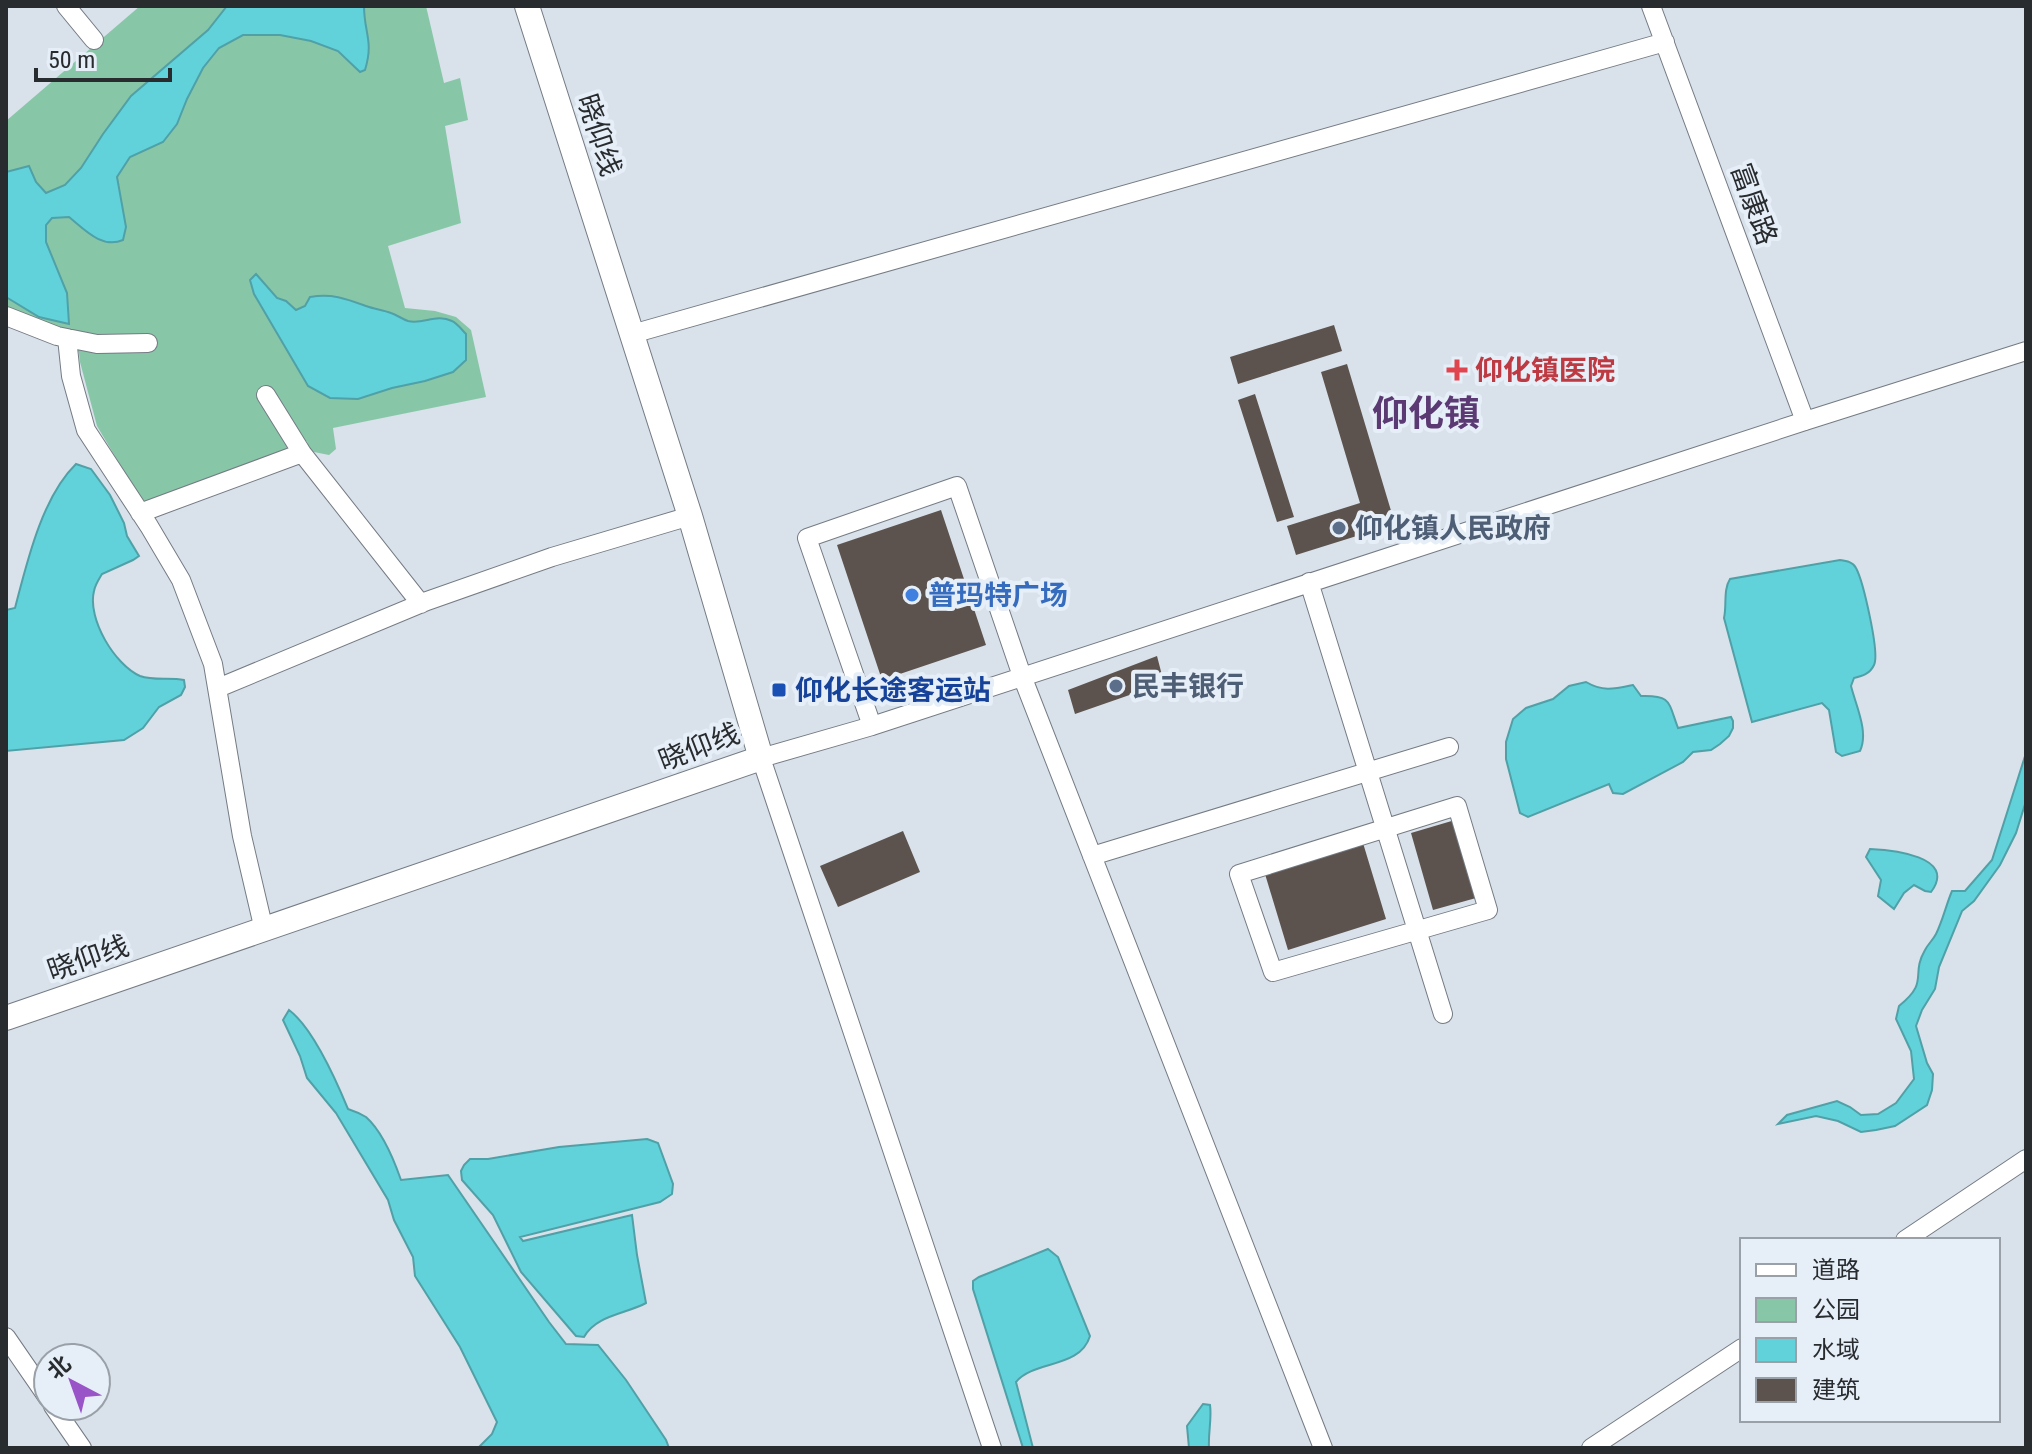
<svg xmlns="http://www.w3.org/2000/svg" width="2032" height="1454" font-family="'Roboto Condensed','Noto Sans SC',sans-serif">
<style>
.green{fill:#87c7a8}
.water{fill:#61d2da;stroke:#50a0a7;stroke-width:2}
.building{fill:#5c534e}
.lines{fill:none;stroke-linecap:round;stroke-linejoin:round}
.minor-casing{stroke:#747b83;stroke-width:20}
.major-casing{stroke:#747b83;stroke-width:26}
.minor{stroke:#fff;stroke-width:18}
.major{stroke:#fff;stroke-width:24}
.health-dot{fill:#e0444e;stroke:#e6eef7;stroke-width:3}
.service-dot{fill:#5c6f8a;stroke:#e6eef7;stroke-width:3}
.shop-dot{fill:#3f7fe0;stroke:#e6eef7;stroke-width:3}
.transit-dot{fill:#1a4fb4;stroke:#e6eef7;stroke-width:3}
.labels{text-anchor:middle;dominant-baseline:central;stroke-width:8;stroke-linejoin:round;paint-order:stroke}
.street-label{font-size:28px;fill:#292c2f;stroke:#e6eef7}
.health-label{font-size:28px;font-weight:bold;fill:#be3a42;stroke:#e6eef7;text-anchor:start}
.service-label{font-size:28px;font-weight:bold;fill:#4e5e75;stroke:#e6eef7;text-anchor:start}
.shop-label{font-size:28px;font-weight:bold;fill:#366cbe;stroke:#e6eef7;text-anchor:start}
.transit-label{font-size:28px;font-weight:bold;fill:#164399;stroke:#e6eef7;text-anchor:start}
.district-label{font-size:36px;font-weight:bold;fill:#5b3973;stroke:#e6eef7}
</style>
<rect width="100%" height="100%" fill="#d9e1ea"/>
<!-- green -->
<path class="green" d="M140 6H426L444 83 460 78 468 120 445 126 461 223 388 246 405 308 435 311 456 317 471 330 486 397 333 428 336 449 329 455 309 451 307 441 144 505 97 426 80 362 79 353 69 333 6 311V121Z"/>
<!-- water -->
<path class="water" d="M227 6H364C364 33 374 41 365 70L360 72 338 51 311 41 280 35H243L219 48 203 68 187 99 177 124 163 142 130 157 117 177 126 227 123 240C102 249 85 230 69 217L52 218 46 225V242L67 293 69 324 39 317 6 297V172L29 166 36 182 46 193 65 185 81 168 103 134 131 96 208 30Z
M256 274 277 298 286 301 296 310 305 306 310 297C332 293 347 299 366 306 374 309 383 310 391 313 397 315 402 319 408 321 423 325 436 313 452 321 457 323 462 330 466 334V360L453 372 425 381 392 388 358 399 330 398 308 386 254 294 250 280Z
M76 464 91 469 110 495 124 523 127 536 139 556 133 560 102 574C99 579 95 585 94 591 87 619 115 665 140 676 154 681 170 677 184 680L185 687 181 695 159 707 143 728 124 740 6 751V610L15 608C27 562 42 497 76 464Z
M1840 560C1847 561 1853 562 1856 568 1863 581 1880 653 1874 665 1870 674 1862 676 1854 678L1851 686C1856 706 1869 732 1860 751L1842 756 1836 752 1829 710 1822 703 1752 722 1724 618C1727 605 1723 590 1730 579Z
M1586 682C1603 692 1614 689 1633 685L1641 696C1672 695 1668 702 1678 728L1731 717 1733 721V728L1729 736 1720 744 1711 750 1693 752 1683 762 1623 794 1613 793 1609 784 1528 817 1520 813 1506 759V742L1513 719 1526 708 1553 699 1569 686Z
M2026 753V801L2016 833 2000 865 1974 901 1962 911 1939 967 1935 989 1922 1010 1916 1026 1927 1063 1933 1074 1932 1090 1927 1105 1895 1126 1876 1130 1861 1132 1838 1121 1816 1116 1778 1124 1787 1115 1837 1101 1850 1107 1861 1115 1878 1114 1896 1103 1914 1079 1911 1051 1896 1019 1899 1006C1930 981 1910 976 1925 950 1928 944 1933 940 1936 934 1943 920 1946 905 1952 891H1965L1992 860Z
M1870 849C1891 850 1958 856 1931 892L1925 891 1914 885 1904 893 1894 909 1878 896 1881 880 1866 857Z
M289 1010C313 1028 336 1080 348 1109 354 1111 361 1114 366 1117 383 1132 394 1160 401 1180L448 1175 549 1322 566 1344 598 1345 626 1380 666 1440 669 1448H478L492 1434 497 1422 460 1347 415 1276 413 1257 394 1220 388 1200 336 1113 307 1078 300 1056 283 1020Z
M647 1139 658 1143 673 1184 672 1194 660 1202 520 1237 523 1241 632 1215 637 1255 646 1303C626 1314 596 1315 584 1337L576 1336 521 1272 493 1215 462 1180 461 1171 464 1165 470 1159H488L559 1147Z
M1048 1249 1058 1257 1090 1336C1080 1369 1034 1360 1016 1382L1033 1448H1023L973 1289V1281L979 1277Z
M1203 1404 1210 1405C1212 1419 1208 1433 1209 1448H1189L1187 1426Z"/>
<!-- building -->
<path class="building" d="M1334 325 1342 351 1238 384 1230 357Z
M1347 364 1395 524 1296 555 1287 526 1360 503 1321 372Z
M1255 394 1294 517 1277 522 1238 400Z
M941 510 986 645 882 680 837 545Z
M1157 656 1164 683 1075 714 1068 690Z
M1455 820 1476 898 1433 910 1411 833Z
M903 831 920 872 838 907 820 866Z
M1363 843 1386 919 1288 950 1265 874Z"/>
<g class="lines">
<defs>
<path id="minor" d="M66 6 94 40
M1651 6 1805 421
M6 316 57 336 97 344 148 343
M632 334 1665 42
M67 338 71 376 86 430 149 526 181 580 213 664 242 836 264 930
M266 395 302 453 421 604
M140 513 302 453
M1309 582 1443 1014
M218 688 427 601 552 557 690 516
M872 726 807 538 957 486 1022 676 1323 1448
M1457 806 1488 910 1273 972 1239 874Z
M1092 856 1449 747
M1905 1240 2026 1159
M6 1337 48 1398
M53 1406 82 1448
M992 1448 761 758 872 726 1805 421 2026 351
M1591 1448 1742 1348"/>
<path id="major" d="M6 1018 761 758 690 516 527 6"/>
</defs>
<!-- minor casing -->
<use href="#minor" class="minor-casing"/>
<!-- major casing -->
<use href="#major" class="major-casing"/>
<!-- minor -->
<use href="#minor" class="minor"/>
<!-- major -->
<use href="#major" class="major"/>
</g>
<!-- markers -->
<path class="health-dot" d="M1453 358h8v8h8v8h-8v8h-8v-8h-8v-8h8z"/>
<g class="service-dot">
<circle cx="1339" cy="528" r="8"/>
<circle cx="1116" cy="686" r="8"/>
</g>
<circle class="shop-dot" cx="912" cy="595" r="8"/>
<rect class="transit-dot" x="771" y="682" width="16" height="16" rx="4"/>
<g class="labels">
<!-- street labels -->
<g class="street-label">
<text transform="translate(599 135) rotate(72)">晓仰线</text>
<text transform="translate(1754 204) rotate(70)">富康路</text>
<text transform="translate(699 747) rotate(-21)">晓仰线</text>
<text transform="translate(88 958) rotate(-19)">晓仰线</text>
</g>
<!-- health labels -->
<g class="health-label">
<text x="1475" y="370">仰化镇医院</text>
</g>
<!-- service labels -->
<g class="service-label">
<text x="1355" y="528">仰化镇人民政府</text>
<text x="1132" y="686">民丰银行</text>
</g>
<!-- shop labels -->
<g class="shop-label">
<text x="928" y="595">普玛特广场</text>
</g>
<!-- transit labels -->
<g class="transit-label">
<text x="795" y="690">仰化长途客运站</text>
</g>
<!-- district labels -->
<g class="district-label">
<text x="1426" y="414">仰化镇</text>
</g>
</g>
<!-- border -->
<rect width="2032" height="1454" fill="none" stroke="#292c2f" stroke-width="16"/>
<!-- legend -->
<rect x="1740" y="1238" width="260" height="184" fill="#e6eef7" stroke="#9aa0a7" stroke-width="2"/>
<rect x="1756" y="1264" width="40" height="12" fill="#ffffff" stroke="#9aa0a7" stroke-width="2"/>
<text x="1812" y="1278" font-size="24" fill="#292c2f">道路</text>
<rect x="1756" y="1298" width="40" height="24" fill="#87c7a8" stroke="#9aa0a7" stroke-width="2"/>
<text x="1812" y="1318" font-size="24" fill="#292c2f">公园</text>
<rect x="1756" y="1338" width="40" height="24" fill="#61d2da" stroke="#9aa0a7" stroke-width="2"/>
<text x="1812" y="1358" font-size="24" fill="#292c2f">水域</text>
<rect x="1756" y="1378" width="40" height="24" fill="#5c534e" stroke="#9aa0a7" stroke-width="2"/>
<text x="1812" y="1398" font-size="24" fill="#292c2f">建筑</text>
<!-- north arrow -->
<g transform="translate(72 1382) rotate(319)"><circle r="38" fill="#e6eef7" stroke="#9aa0a7" stroke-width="2"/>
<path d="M0-6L14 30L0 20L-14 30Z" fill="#9954c8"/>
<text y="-12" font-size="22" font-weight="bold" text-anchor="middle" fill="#292c2f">北</text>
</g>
<!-- scale -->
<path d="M36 68v12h134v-12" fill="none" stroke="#292c2f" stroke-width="4"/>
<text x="48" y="68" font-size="24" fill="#292c2f" stroke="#e6eef7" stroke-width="6" paint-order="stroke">50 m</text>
</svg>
